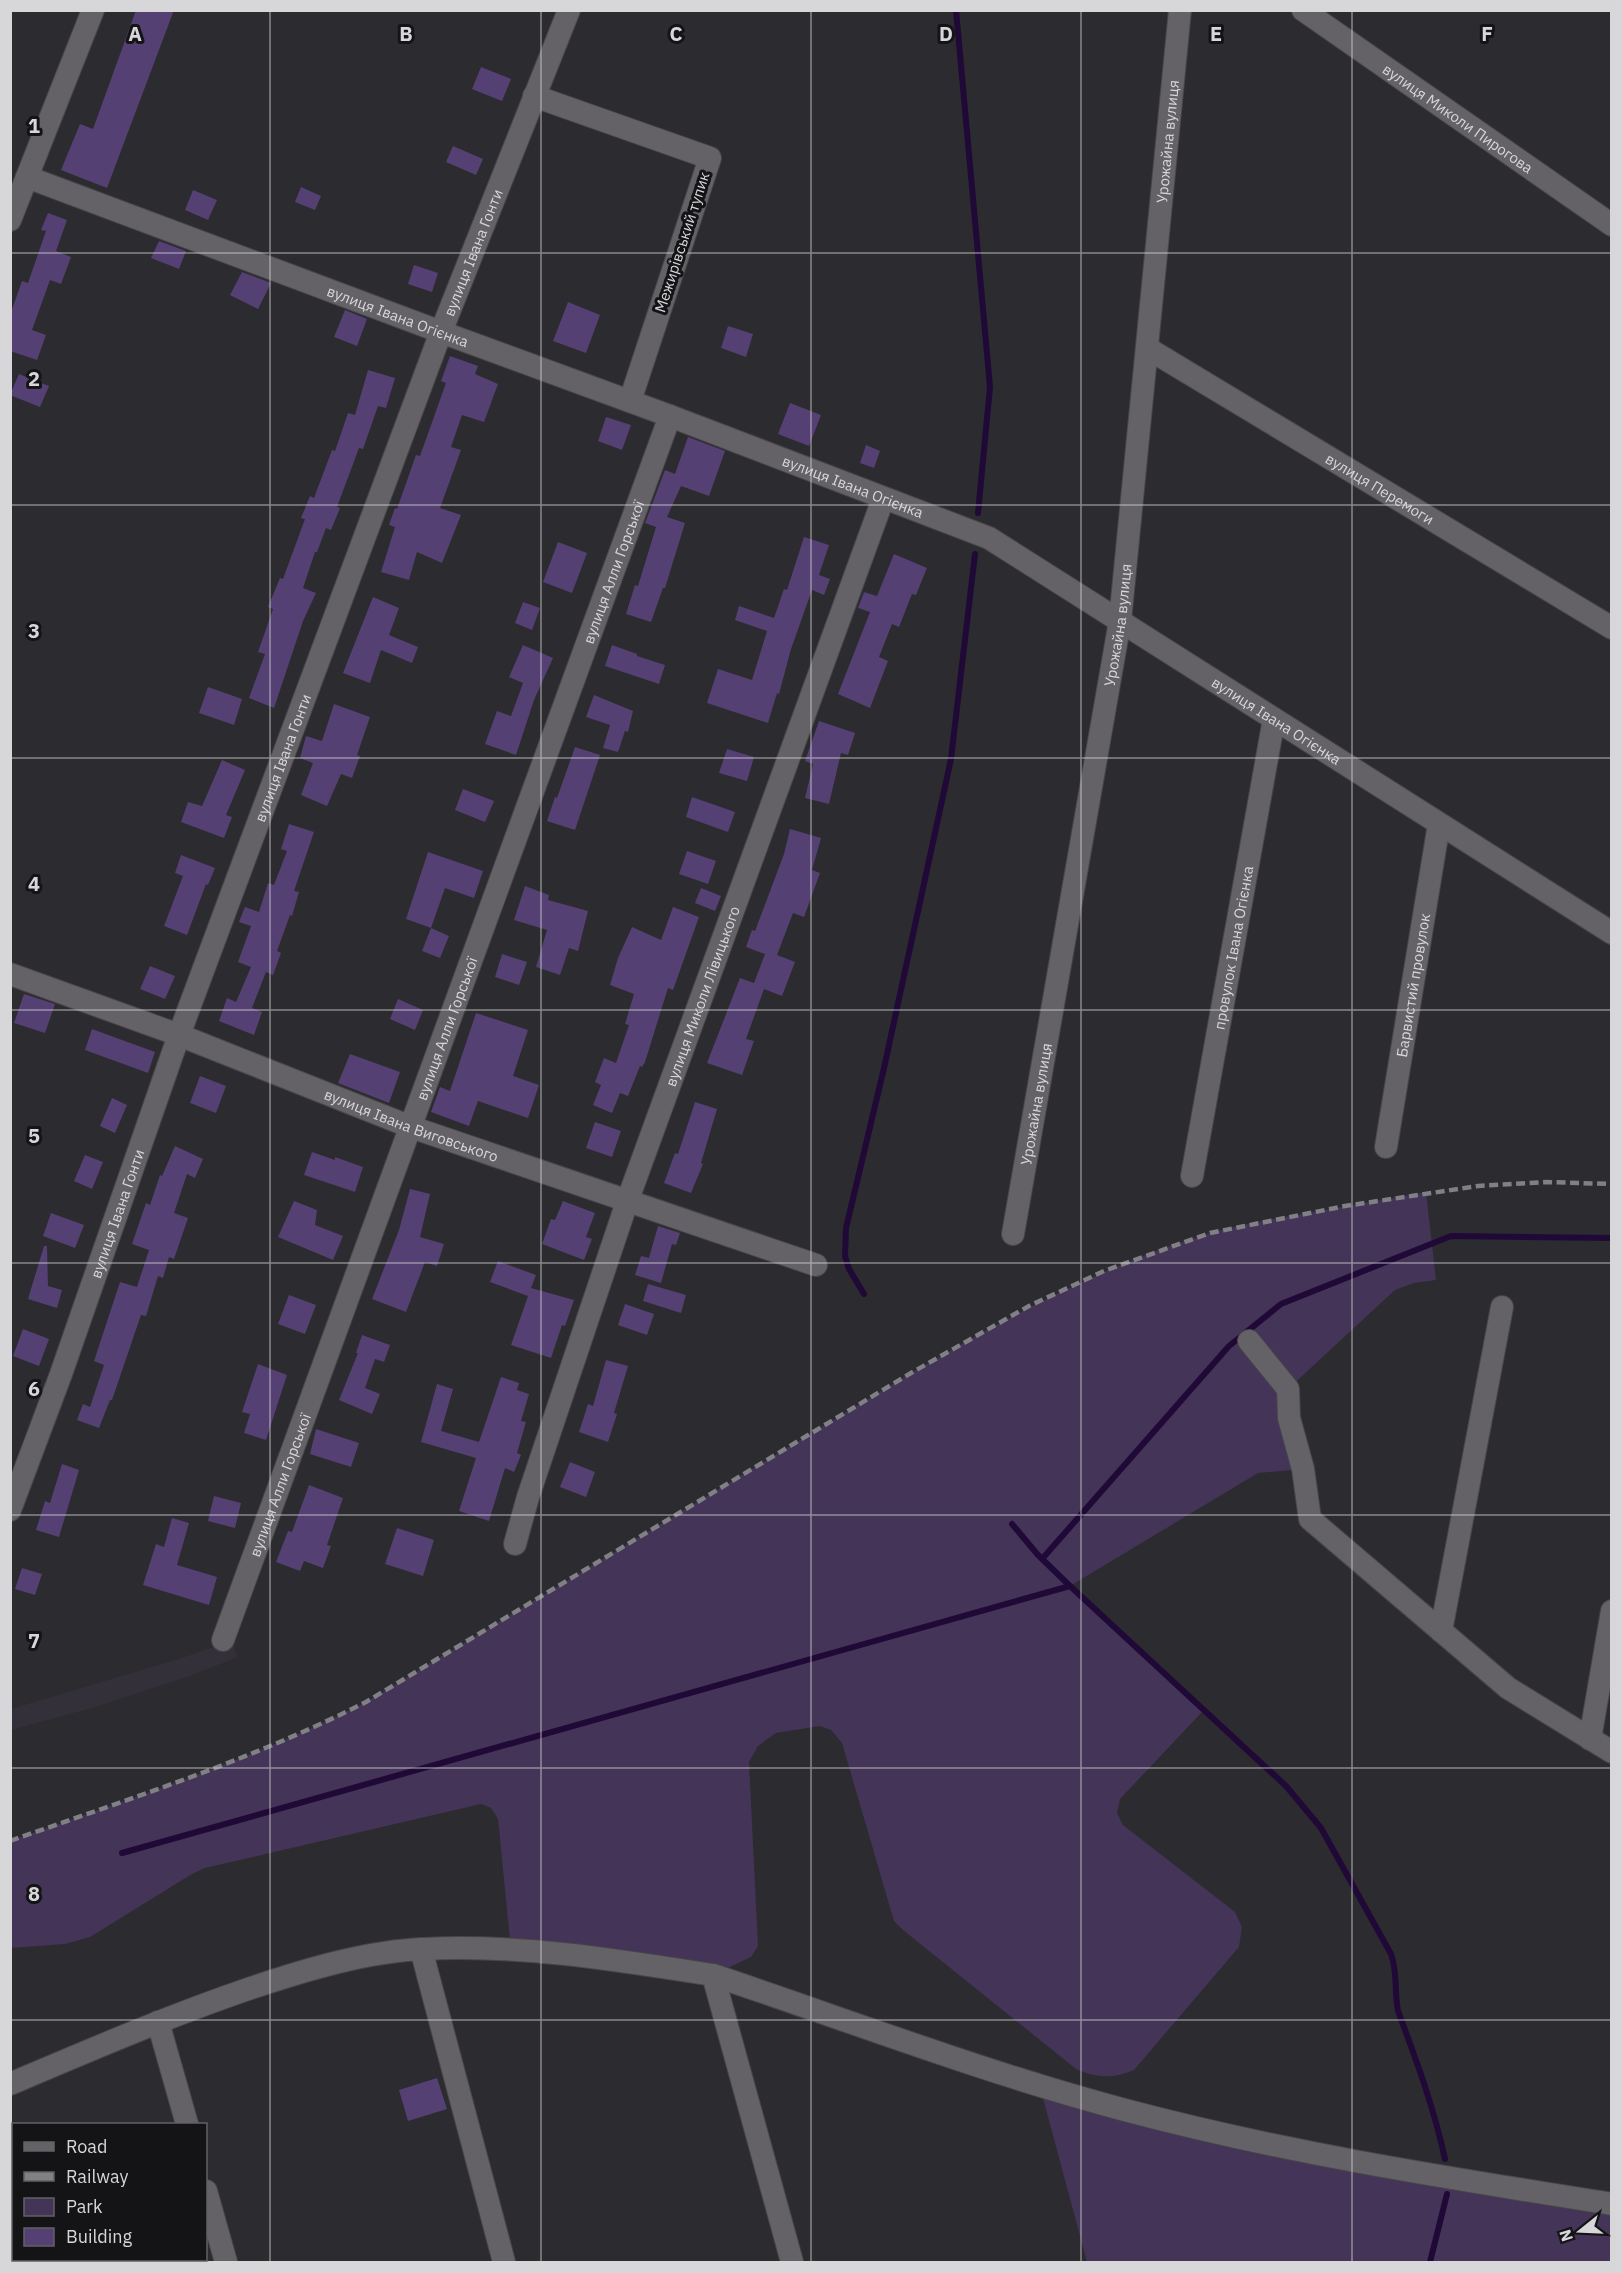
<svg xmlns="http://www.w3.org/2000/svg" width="1622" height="2273" font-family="'IBM Plex Sans',sans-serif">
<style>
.built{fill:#34303a}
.green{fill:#433458}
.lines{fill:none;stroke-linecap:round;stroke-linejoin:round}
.stream{stroke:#200937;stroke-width:6}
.building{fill:#554073}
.minor-casing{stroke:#474649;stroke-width:24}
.minor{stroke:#646267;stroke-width:22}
.rail{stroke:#818084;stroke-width:4.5;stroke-dasharray:9 4.5;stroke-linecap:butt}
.grid{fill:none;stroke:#d7d6d9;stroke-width:1.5;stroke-opacity:0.55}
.labels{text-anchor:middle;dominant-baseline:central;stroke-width:6;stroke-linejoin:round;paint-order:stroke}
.street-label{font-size:15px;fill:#d7d6d9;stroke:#141416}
.grid-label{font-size:20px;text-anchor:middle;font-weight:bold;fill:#d7d6d9;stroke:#141416;stroke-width:6;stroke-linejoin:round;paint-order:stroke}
</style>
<rect width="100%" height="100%" fill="#2c2b2f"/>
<!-- built -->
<path class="built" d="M231 1641 238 1657 190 1676 95 1707 11 1730V1709L182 1658Z"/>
<!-- green -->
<path class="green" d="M1426 1192 1436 1280 1414 1283 1395 1290 1288 1389 1303 1469 1258 1473 1070 1586 1204 1710 1120 1799 1117 1813 1123 1825 1235 1912 1242 1927 1239 1947 1134 2070C1113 2079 1097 2078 1076 2069L903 1930 894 1921 842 1743 831 1730 820 1726 776 1733 758 1746 749 1762 758 1946 751 1957 713 1975 511 1950 498 1819 491 1808 481 1804 205 1868 192 1874 90 1937 65 1944 11 1948 10 1841C131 1798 252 1760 366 1702L911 1373C1006 1318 1101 1266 1207 1234 1236 1225 1267 1220 1296 1215 1340 1207 1383 1200 1426 1192Z
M1040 2087 1611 2204V2262H1087Z"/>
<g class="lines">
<!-- stream -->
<path class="stream" d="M956 10 990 387 978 513
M864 1294 849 1269 845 1256 846 1228 884 1068 951 759 975 554
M1012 1524 1038 1555 1070 1586 1286 1786 1321 1828 1391 1954C1398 1973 1394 1991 1398 2011 1416 2059 1434 2108 1445 2159
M1042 1559 1229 1346 1281 1304 1451 1236 1612 1238
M122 1853 1070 1586
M1430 2262 1447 2194"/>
</g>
<!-- building -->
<path class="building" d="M136 10H174L107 188 61 170 80 124 93 129Z
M481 67 511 79 502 101 472 89Z
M453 146 483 159 476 175 446 162Z
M301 187 321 196 315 210 295 202Z
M193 190 217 200 208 220 185 210Z
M48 213 67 220 56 251 71 257 61 284 50 280 32 330 46 335 37 360 10 351V315L22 281 28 283 46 231 41 230Z
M159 241 186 251 179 269 151 258Z
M414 265 438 273 432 292 408 284Z
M242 272 271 283 258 309 230 295Z
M568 302 600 315 586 353 553 341Z
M345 310 367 319 357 346 334 337Z
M728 326 753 334 746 357 721 348Z
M450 356 478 366 475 374 498 384 484 422 462 415 451 447 461 450 440 508 461 515 442 563 417 552 409 580 381 572 395 527 389 525 395 508 397 509 416 455 420 456 446 383 441 381Z
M368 370 395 378 386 408 378 406 363 449 359 448 337 507 340 508 331 530 326 528 317 552H315L303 588 316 593 303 621 274 708 249 698 265 654 258 652 273 609 268 607 280 578 283 579 305 519 301 518 310 496 314 498 332 450 335 451 348 413 355 415Z
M19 374 49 386 40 407 10 395Z
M790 403 821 415 809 446 778 434Z
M606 417 631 425 622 450 598 441Z
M688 437 725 451 709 496 681 486 667 517 685 523 665 588H663L651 622 626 614 635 585 638 586 656 527 645 523 665 470 675 474Z
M866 445 880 451 874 468 860 463Z
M804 537 829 545 819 575 830 579 824 595 812 590 791 649 779 694 777 693 768 723 707 703 718 669 752 680 767 631 735 620 739 606 774 618 784 589 787 590Z
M558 542 587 553 572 593 543 582Z
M894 554 927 568 916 595 912 594 899 627 892 624 879 657 888 661 870 708 838 694 870 612 858 608 864 592 877 596Z
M373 597 399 608 389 635 418 647 412 663 381 650 370 683 343 673Z
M523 602 540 608 532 630 515 623Z
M523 645 553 658 534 700 516 755 485 744 497 711 511 716 523 683 509 677Z
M612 645 637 654V656L665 665 659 684 605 666Z
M208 687 242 699 234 725 199 713Z
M594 695 633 711 628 732 625 731 618 752 603 748 610 725 586 717Z
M334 704 370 717 357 755 360 756 352 778 341 774 327 806 301 795 313 763 300 758 306 736 322 741Z
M819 721 855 733 848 755 841 753 829 804 805 798 813 764 805 761Z
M575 747 600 755 575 830 547 821 555 797 557 798Z
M727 749 754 757 747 781 719 773Z
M222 760 245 770 226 815 232 817 224 838 181 822 188 802 202 806Z
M463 789 494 801 485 822 455 810Z
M692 797 735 812 728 832 686 817Z
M289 824 314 832 294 891 299 892 292 916 290 915 277 951 281 953 273 975 266 972 252 1008 262 1012 254 1035 219 1021 227 998 236 1002 251 967 238 962 251 926 239 922 245 907 259 912 268 883 274 885 287 851 281 849Z
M790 829 821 838 812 870 820 873 804 917 793 913 777 955 795 962 782 996 764 989 746 1039 754 1041 742 1075 707 1063 740 978 754 983 765 954 746 947 752 930 755 931 784 854Z
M687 851 716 861 708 884 679 874Z
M428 852 483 871 474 898 445 888 431 928 406 919Z
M181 855 215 868 208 885 206 884 187 935 164 926 183 876 175 873Z
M525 886 549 895 548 900 588 911 578 951 569 948 560 975 536 967 547 930 514 920Z
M701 888 721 896 715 911 695 903Z
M673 907 699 917 673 990 668 988 645 1062 642 1067 640 1066 628 1096 620 1093 612 1113 593 1105 601 1085 595 1082 604 1058 616 1063 629 1025 625 1024 634 994 610 985 618 958 632 927 661 940Z
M431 928 449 936 440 958 422 951Z
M502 954 527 962 519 985 495 977Z
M150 966 175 976 165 999 140 989Z
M24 994 55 1004 45 1033 14 1023Z
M398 999 423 1010 415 1030 390 1019Z
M476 1013 528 1030 513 1076 539 1085 528 1118 478 1101 469 1126 431 1112 440 1087 450 1091Z
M92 1029 155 1052 148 1073 85 1050Z
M350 1054 400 1072 389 1103 338 1083Z
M200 1076 226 1086 216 1113 190 1103Z
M112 1098 127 1105 115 1133 100 1126Z
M695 1102 717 1109 701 1163 703 1164 691 1193 664 1183 675 1153 678 1154Z
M595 1122 621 1131 612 1157 586 1148Z
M175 1146 203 1159 195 1178 187 1174 174 1213 188 1218 174 1259 169 1257 163 1278 158 1276 146 1316 141 1315 112 1400H110L99 1428 77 1420 83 1404 90 1407 104 1365 94 1361 120 1282 137 1287 149 1250 132 1244 146 1203 150 1205 160 1175 162 1176Z
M312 1152 335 1160V1157L363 1167 355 1192 304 1175Z
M85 1155 103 1162 92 1189 74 1181Z
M410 1189 430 1194 420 1237 444 1244 437 1266 425 1262 406 1312 372 1299 399 1230Z
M294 1201 317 1210 315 1225 343 1236 333 1260 278 1237Z
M563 1201 595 1213 586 1237 592 1239 584 1260 542 1244 551 1219 555 1220Z
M51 1213 84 1225 75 1248 43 1236Z
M658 1226 680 1233 676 1245 672 1244 661 1283 635 1275 641 1256 649 1258Z
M44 1246H47L48 1286 62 1290 57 1308 28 1299Z
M498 1261 536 1275 531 1288 574 1300 565 1326 562 1325 551 1358 511 1345 528 1296 490 1282Z
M648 1284 686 1295 681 1313 643 1301Z
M289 1295 316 1305 305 1334 278 1324Z
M625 1304 654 1314 647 1335 618 1325Z
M23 1329 49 1339 39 1366 13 1356Z
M362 1335 390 1345 384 1362 375 1359 365 1388 380 1394 372 1414 339 1400 358 1353H356Z
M606 1360 628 1366 614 1413 617 1414 608 1442 579 1432 588 1404 593 1406Z
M258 1364 287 1375 266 1440 244 1433 250 1414 242 1412Z
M501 1377 519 1383 517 1390 529 1394 521 1421 526 1422 517 1453 521 1455 514 1472 505 1468 489 1521 459 1511 476 1458 421 1442 437 1384 453 1389 441 1431 479 1442Z
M316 1429 359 1443 351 1467 310 1454Z
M570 1462 595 1472 586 1497 560 1487Z
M62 1464 79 1470 59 1537 36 1530 45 1501 50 1503Z
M309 1485 343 1498 327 1545 331 1546 323 1568 304 1561 300 1571 276 1562 288 1531 292 1532Z
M214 1496 241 1503 235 1528 208 1521Z
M172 1518 189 1523 177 1565 217 1577 209 1605 143 1585 156 1544 164 1547Z
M397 1528 434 1540 423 1576 385 1564Z
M22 1568 42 1574 35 1595 15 1589Z
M437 2078 447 2109 408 2121 399 2090Z"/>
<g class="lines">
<defs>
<g id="minor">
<path id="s1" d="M1303 10 1612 225"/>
<path d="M534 96 710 158 630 401"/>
<path id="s2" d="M27 177 441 332 670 416 989 538 1612 933"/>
<path d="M10 220 93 10"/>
<path id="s3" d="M1147 348 1612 628"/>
<path id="s4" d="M10 974 179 1035 411 1127 816 1265"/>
<path id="s5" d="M1386 1147 1439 824"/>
<path id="s6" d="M1192 1176 1274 719"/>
<path id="s7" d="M1013 1234 1120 621 1180 10"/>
<path d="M1249 1341 1288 1389 1289 1418 1303 1469 1310 1519 1508 1688 1612 1752"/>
<path id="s8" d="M10 1510 61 1374 179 1035 441 332 569 10"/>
<path id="s9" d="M515 1544 528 1497 627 1202 883 499"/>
<path d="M1441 1631 1502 1307"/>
<path id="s10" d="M223 1640 670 416"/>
<path d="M1590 1739 1612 1611"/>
<path d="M421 1949 504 2262"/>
<path d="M713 1975C850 2021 986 2073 1125 2110 1286 2153 1448 2178 1612 2204"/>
<path d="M158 2022 187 2124"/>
<path d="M10 2084C90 2050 169 2016 251 1988 305 1970 367 1951 424 1949 520 1944 617 1960 713 1975L792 2262"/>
<path d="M206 2191 226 2262"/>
</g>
</defs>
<!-- minor casing -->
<use href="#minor" class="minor-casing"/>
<!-- minor -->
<use href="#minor" class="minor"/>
<!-- rail -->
<path class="rail" d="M10 1841C131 1798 252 1760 366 1702L911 1373 1029 1306 1104 1271 1210 1233 1345 1206 1478 1186 1546 1182 1612 1184"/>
</g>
<!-- grid -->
<path class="grid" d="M270 10V2262M541 10V2262M811 10V2262M1081 10V2262M1352 10V2262M10 253H1612M10 505H1612M10 758H1612M10 1010H1612M10 1263H1612M10 1515H1612M10 1768H1612M10 2020H1612"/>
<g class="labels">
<!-- street labels -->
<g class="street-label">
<text stroke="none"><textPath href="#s1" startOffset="189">вулиця Миколи Пирогова</textPath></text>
<text stroke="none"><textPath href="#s7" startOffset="1104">Урожайна вулиця</textPath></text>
<text transform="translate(682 242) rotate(-72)">Межирівський тупик</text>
<text stroke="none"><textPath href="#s8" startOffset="1340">вулиця Івана Гонти</textPath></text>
<text stroke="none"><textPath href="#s2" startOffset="396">вулиця Івана Огієнка</textPath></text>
<text stroke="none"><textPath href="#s2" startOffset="882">вулиця Івана Огієнка</textPath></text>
<text stroke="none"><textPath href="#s3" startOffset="272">вулиця Перемоги</textPath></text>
<text stroke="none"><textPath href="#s10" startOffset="1137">вулиця Алли Горської</textPath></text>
<text stroke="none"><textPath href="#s7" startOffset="618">Урожайна вулиця</textPath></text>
<text stroke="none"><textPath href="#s2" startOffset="1368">вулиця Івана Огієнка</textPath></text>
<text stroke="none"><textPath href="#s8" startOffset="800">вулиця Івана Гонти</textPath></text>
<text stroke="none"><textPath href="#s6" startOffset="232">провулок Івана Огієнка</textPath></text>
<text stroke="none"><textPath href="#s5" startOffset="164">Барвистий провулок</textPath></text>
<text stroke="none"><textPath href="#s9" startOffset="579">вулиця Миколи Лівицького</textPath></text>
<text stroke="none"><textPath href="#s10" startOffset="651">вулиця Алли Горської</textPath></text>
<text stroke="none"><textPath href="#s7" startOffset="132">Урожайна вулиця</textPath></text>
<text stroke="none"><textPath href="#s4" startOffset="429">вулиця Івана Виговського</textPath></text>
<text stroke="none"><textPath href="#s8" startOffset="315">вулиця Івана Гонти</textPath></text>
<text stroke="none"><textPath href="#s10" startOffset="165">вулиця Алли Горської</textPath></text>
</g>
</g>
<g class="grid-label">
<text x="135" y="41">A</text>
<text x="406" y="41">B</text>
<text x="676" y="41">C</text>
<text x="946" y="41">D</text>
<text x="1216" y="41">E</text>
<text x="1487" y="41">F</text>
<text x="34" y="133">1</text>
<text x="34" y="386">2</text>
<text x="34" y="638">3</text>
<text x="34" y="891">4</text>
<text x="34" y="1143">5</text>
<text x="34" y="1396">6</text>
<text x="34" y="1648">7</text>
<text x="34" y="1901">8</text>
</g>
<!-- border -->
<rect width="1622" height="2273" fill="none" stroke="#d7d6d9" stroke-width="24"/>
<!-- legend -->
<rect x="12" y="2123" width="195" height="138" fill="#141416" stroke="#626264" stroke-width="1.5"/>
<rect x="24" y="2142" width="30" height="9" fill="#646267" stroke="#626264" stroke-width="1.5"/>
<text x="66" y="2153" font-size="18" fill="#d7d6d9">Road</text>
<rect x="24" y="2172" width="30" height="9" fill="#818084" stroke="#626264" stroke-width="1.5"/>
<text x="66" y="2183" font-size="18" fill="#d7d6d9">Railway</text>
<rect x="24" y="2198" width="30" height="18" fill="#433458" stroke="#626264" stroke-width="1.5"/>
<text x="66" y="2213" font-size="18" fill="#d7d6d9">Park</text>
<rect x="24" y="2228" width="30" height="18" fill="#554073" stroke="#626264" stroke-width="1.5"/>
<text x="66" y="2243" font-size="18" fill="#d7d6d9">Building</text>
<!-- north arrow -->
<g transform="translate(1580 2231) rotate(252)" stroke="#141416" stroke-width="4.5" paint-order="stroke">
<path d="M0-4.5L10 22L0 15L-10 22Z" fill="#d7d6d9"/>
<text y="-9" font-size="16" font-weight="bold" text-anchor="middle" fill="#d7d6d9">N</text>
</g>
</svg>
